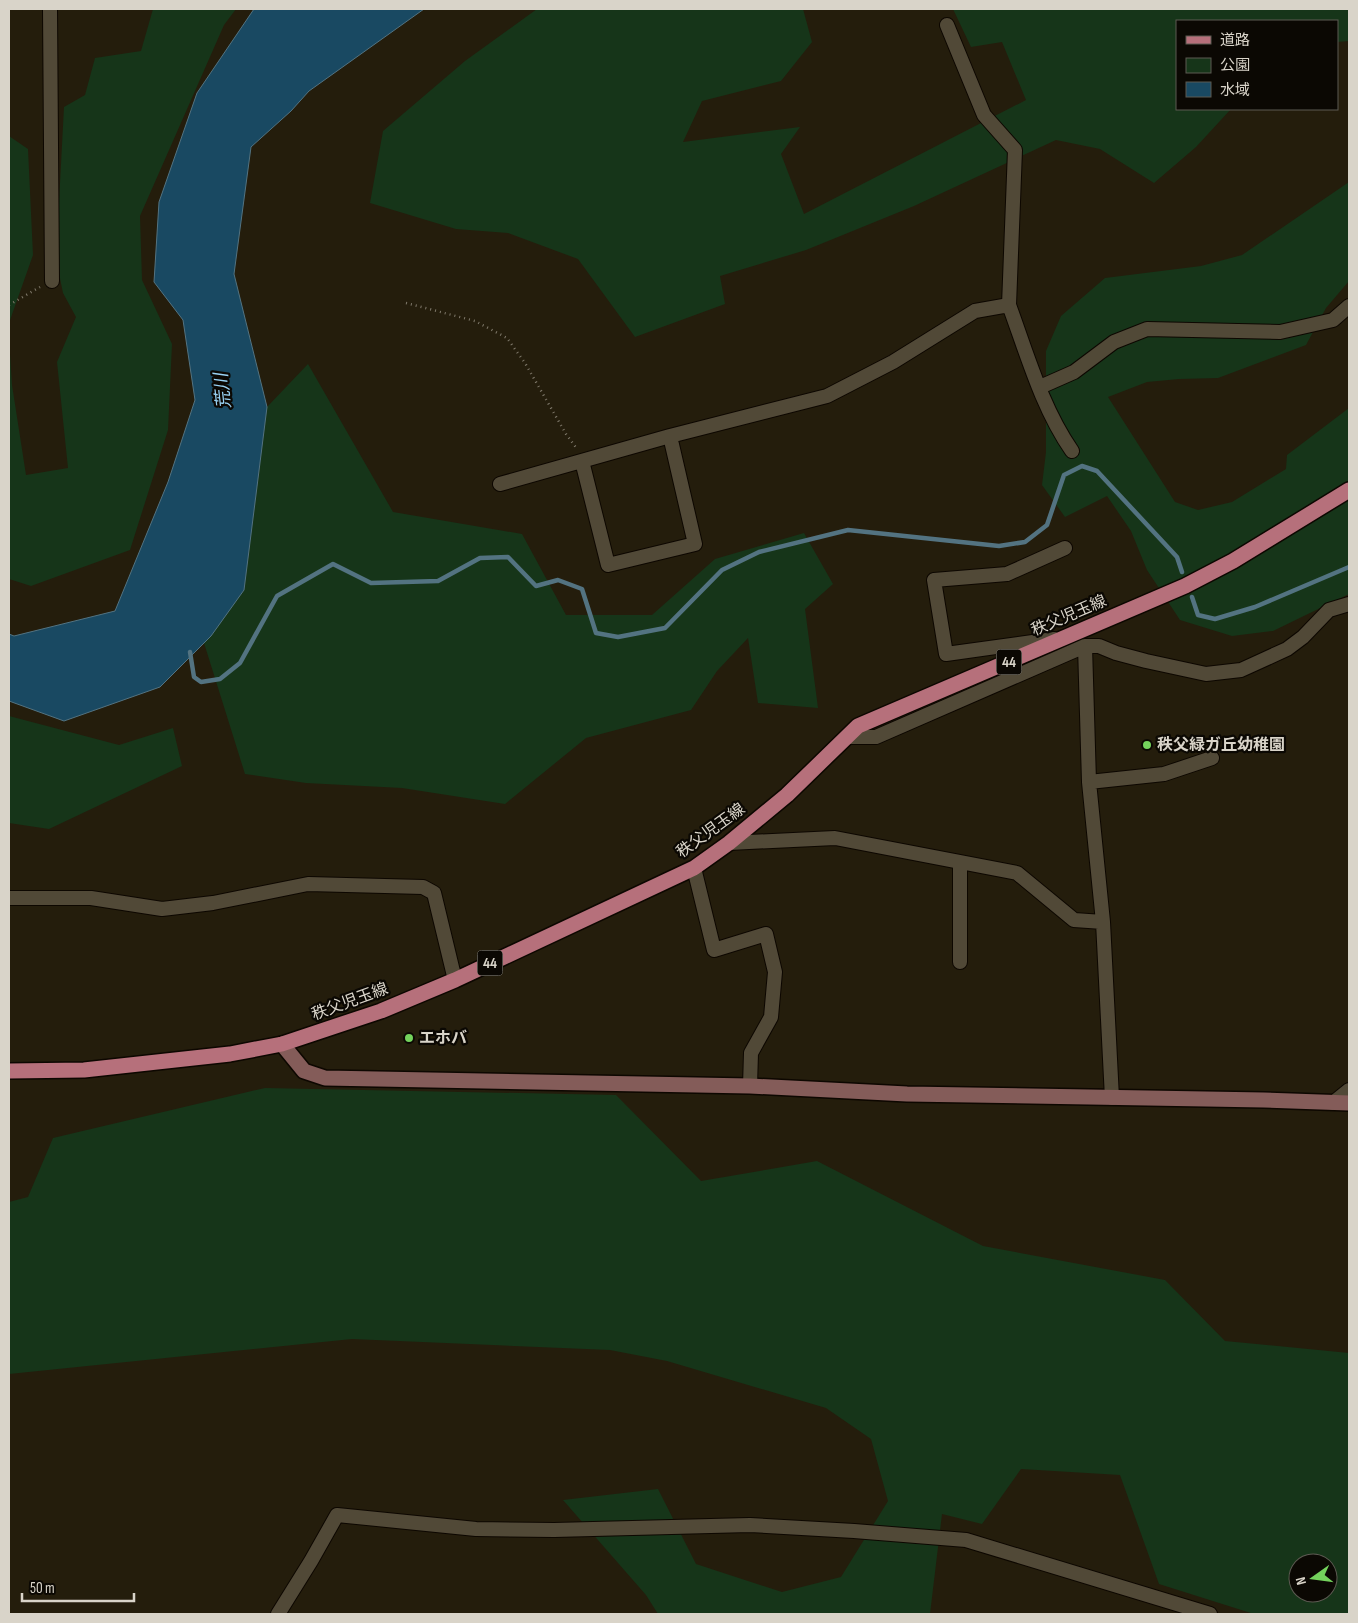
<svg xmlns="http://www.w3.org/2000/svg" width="1358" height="1623" font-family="'Sofia Sans Condensed','Noto Sans JP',sans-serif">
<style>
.green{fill:#163519;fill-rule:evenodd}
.water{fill:#194962;stroke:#537381}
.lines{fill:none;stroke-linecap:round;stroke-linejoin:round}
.stream{stroke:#537381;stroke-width:4.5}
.street-casing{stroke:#0d0700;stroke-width:16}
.secondary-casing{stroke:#0d0700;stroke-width:18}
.primary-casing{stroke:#0d0700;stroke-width:18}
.path{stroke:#807a6c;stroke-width:2.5;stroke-dasharray:1 4;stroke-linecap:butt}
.street{stroke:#514937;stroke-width:14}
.secondary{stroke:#845c59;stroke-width:15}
.primary{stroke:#b6707b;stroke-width:15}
.poi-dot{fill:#74d25c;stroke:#0b0803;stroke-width:2}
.labels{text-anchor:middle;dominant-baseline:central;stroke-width:4.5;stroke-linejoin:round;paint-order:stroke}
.shield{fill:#0b0803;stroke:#9b978e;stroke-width:1}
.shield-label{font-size:15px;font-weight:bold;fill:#d9d4c9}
.street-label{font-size:16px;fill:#d9d4c9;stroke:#0b0803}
.poi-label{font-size:16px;font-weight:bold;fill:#d9d4c9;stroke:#0b0803;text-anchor:start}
.water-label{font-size:18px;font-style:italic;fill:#99d3f5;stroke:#0b0803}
</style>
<rect width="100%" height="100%" fill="#241d0c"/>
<!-- green -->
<path class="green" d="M153 9H236L224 25 140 216 142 280 172 344 168 430 130 550 31 586 9 579V339L12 385 26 475 68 468 57 362 76 317 63 293 56 259 64 107 85 95 95 58 141 51Z
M537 9H803L812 42 781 81 702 101 683 142 800 127 781 154 804 214 1026 100 1002 42 971 47 953 9H1349V41L1337 42V21H1177V109H1231L1196 147 1154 183 1100 149 1056 140 914 206 806 250 720 276 725 304 635 337 578 259 508 233 456 229 370 203 383 131 465 61Z
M9 136 28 149 33 255 9 323Z
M1349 182V281L1326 308 1306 345 1218 378 1179 379 1147 382 1108 397 1175 502 1198 510 1232 502 1286 469 1287 455 1349 408V594L1273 631 1232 636 1180 620 1147 570 1131 531 1107 496 1065 517 1042 485 1046 452V351L1061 316 1105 278 1201 266 1242 255Z
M308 364 393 512 522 534 566 615H652L715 559 804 533 833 584 805 609 818 708 758 703 748 638 717 671 691 710 586 738 505 804 402 788 306 783 245 774 204 643 244 590 267 407Z
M9 716 119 745 173 728 182 766 49 829 9 823Z
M265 1088 616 1095 701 1181 817 1161 983 1246 1165 1280 1225 1341 1349 1353V1614H1254L1159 1584 1120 1475 1021 1469 982 1524 942 1514 930 1614H658L646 1595 563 1500 658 1489 696 1564 782 1592 841 1577 888 1501 871 1439 826 1408 667 1361 610 1350 352 1339 9 1374V1202L28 1197 53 1138ZM1298 1563H1328V1593H1298Z"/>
<!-- water -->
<path class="water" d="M254 9H424L309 91 291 111 251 147 234 274 267 407 244 590 211 636 160 687 64 721 9 701V634L14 636 115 611 168 482 195 400 183 320 154 282 159 202 197 93Z"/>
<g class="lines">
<!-- stream -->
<path class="stream" d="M1192 597 1198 615 1215 619 1255 607 1349 567
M190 652 194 677 201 682 220 679 240 663 277 596 333 564 371 583 438 581 480 558 508 557 536 586 558 580 582 589 596 633 618 637 665 628 722 570 759 552 848 530 999 546 1025 542 1047 525 1064 475 1082 466 1097 471 1177 557 1182 572"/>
<defs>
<path id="street" d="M50 9 52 281
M947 25 984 115 1015 150 1009 305
M1040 387 1074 372 1114 342 1147 329 1280 332 1333 320 1349 306
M582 461 608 565 695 544 670 436
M500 484 670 436 827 396 893 362 975 311 1009 305C1027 354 1042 408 1072 451
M1054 639 946 654 934 580 1007 574 1065 548
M1085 646 1089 782 1103 922 1112 1098
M847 737H876L1085 646H1099L1116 653 1146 661 1206 674 1241 670 1287 649 1303 637 1329 610 1349 604
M1089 782 1164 774 1212 758
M729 843 835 838 1017 873 1074 920 1103 922
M694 868 714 950 766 934 775 972 771 1017 751 1053 750 1086
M9 898H91L162 909 213 903 308 884 423 887 434 893 455 980
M960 962V862
M1333 1103 1349 1090
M278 1614 311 1561 337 1515 476 1529 554 1530 750 1525 854 1531 966 1540 1210 1614"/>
<path id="secondary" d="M282 1044 304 1071 325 1078 750 1086 907 1094 1264 1100 1349 1103"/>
<path id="primary" d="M9 1071 84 1070 230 1054 282 1044 381 1011 455 980 694 868 729 843 787 795 858 726 1185 586 1233 561 1349 490"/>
</defs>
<!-- street casing -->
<use href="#street" class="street-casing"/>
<!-- secondary casing -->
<use href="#secondary" class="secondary-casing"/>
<!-- primary casing -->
<use href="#primary" class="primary-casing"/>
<!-- path -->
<path class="path" d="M406 303 475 321 507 338 525 363 566 434 577 449
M9 305 40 287"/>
<!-- street -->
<use href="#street" class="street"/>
<!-- secondary -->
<use href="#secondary" class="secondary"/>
<!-- primary -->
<use href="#primary" class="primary"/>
</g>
<!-- markers -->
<g class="poi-dot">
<circle cx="1147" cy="745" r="5"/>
<circle cx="409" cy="1038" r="5"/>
</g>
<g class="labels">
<!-- shield labels -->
<g class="shield">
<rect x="996.5" y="649.5" width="25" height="25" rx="4"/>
<rect x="477.5" y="950.5" width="25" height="25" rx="4"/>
</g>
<g class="shield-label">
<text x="1009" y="662">44</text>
<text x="490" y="963">44</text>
</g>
<!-- street labels -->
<g class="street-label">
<text transform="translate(1069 616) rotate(-23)">秩父児玉線</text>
<text transform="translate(711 831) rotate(-36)">秩父児玉線</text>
<text transform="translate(350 1002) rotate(-20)">秩父児玉線</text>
</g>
<!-- poi labels -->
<g class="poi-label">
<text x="1157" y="745">秩父緑ガ丘幼稚園</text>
<text x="419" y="1038">エホバ</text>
</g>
<!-- water labels -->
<g class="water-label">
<text transform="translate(223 391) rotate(-96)">荒川</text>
</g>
</g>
<!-- border -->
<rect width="1358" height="1623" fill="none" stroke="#d9d4c9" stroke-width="20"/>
<!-- legend -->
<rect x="1176" y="20" width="162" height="90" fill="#0b0803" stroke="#5d5a52"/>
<rect x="1186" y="36" width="25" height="8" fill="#b6707b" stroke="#5d5a52"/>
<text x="1220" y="45" font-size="15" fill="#d9d4c9">道路</text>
<rect x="1186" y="58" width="25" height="15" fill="#163519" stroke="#5d5a52"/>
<text x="1220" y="70" font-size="15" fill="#d9d4c9">公園</text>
<rect x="1186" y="82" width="25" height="15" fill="#194962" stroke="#5d5a52"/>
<text x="1220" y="95" font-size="15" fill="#d9d4c9">水域</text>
<!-- north arrow -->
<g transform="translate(1313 1578) rotate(256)"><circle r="24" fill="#0b0803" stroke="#5d5a52"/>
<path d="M0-4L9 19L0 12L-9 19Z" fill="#74d25c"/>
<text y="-8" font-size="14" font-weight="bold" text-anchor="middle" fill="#d9d4c9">N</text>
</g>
<!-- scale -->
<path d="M22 1593v8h112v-8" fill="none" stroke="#d9d4c9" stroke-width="2.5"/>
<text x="30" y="1593" font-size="15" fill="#d9d4c9" stroke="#0b0803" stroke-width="4" paint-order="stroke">50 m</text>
</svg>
